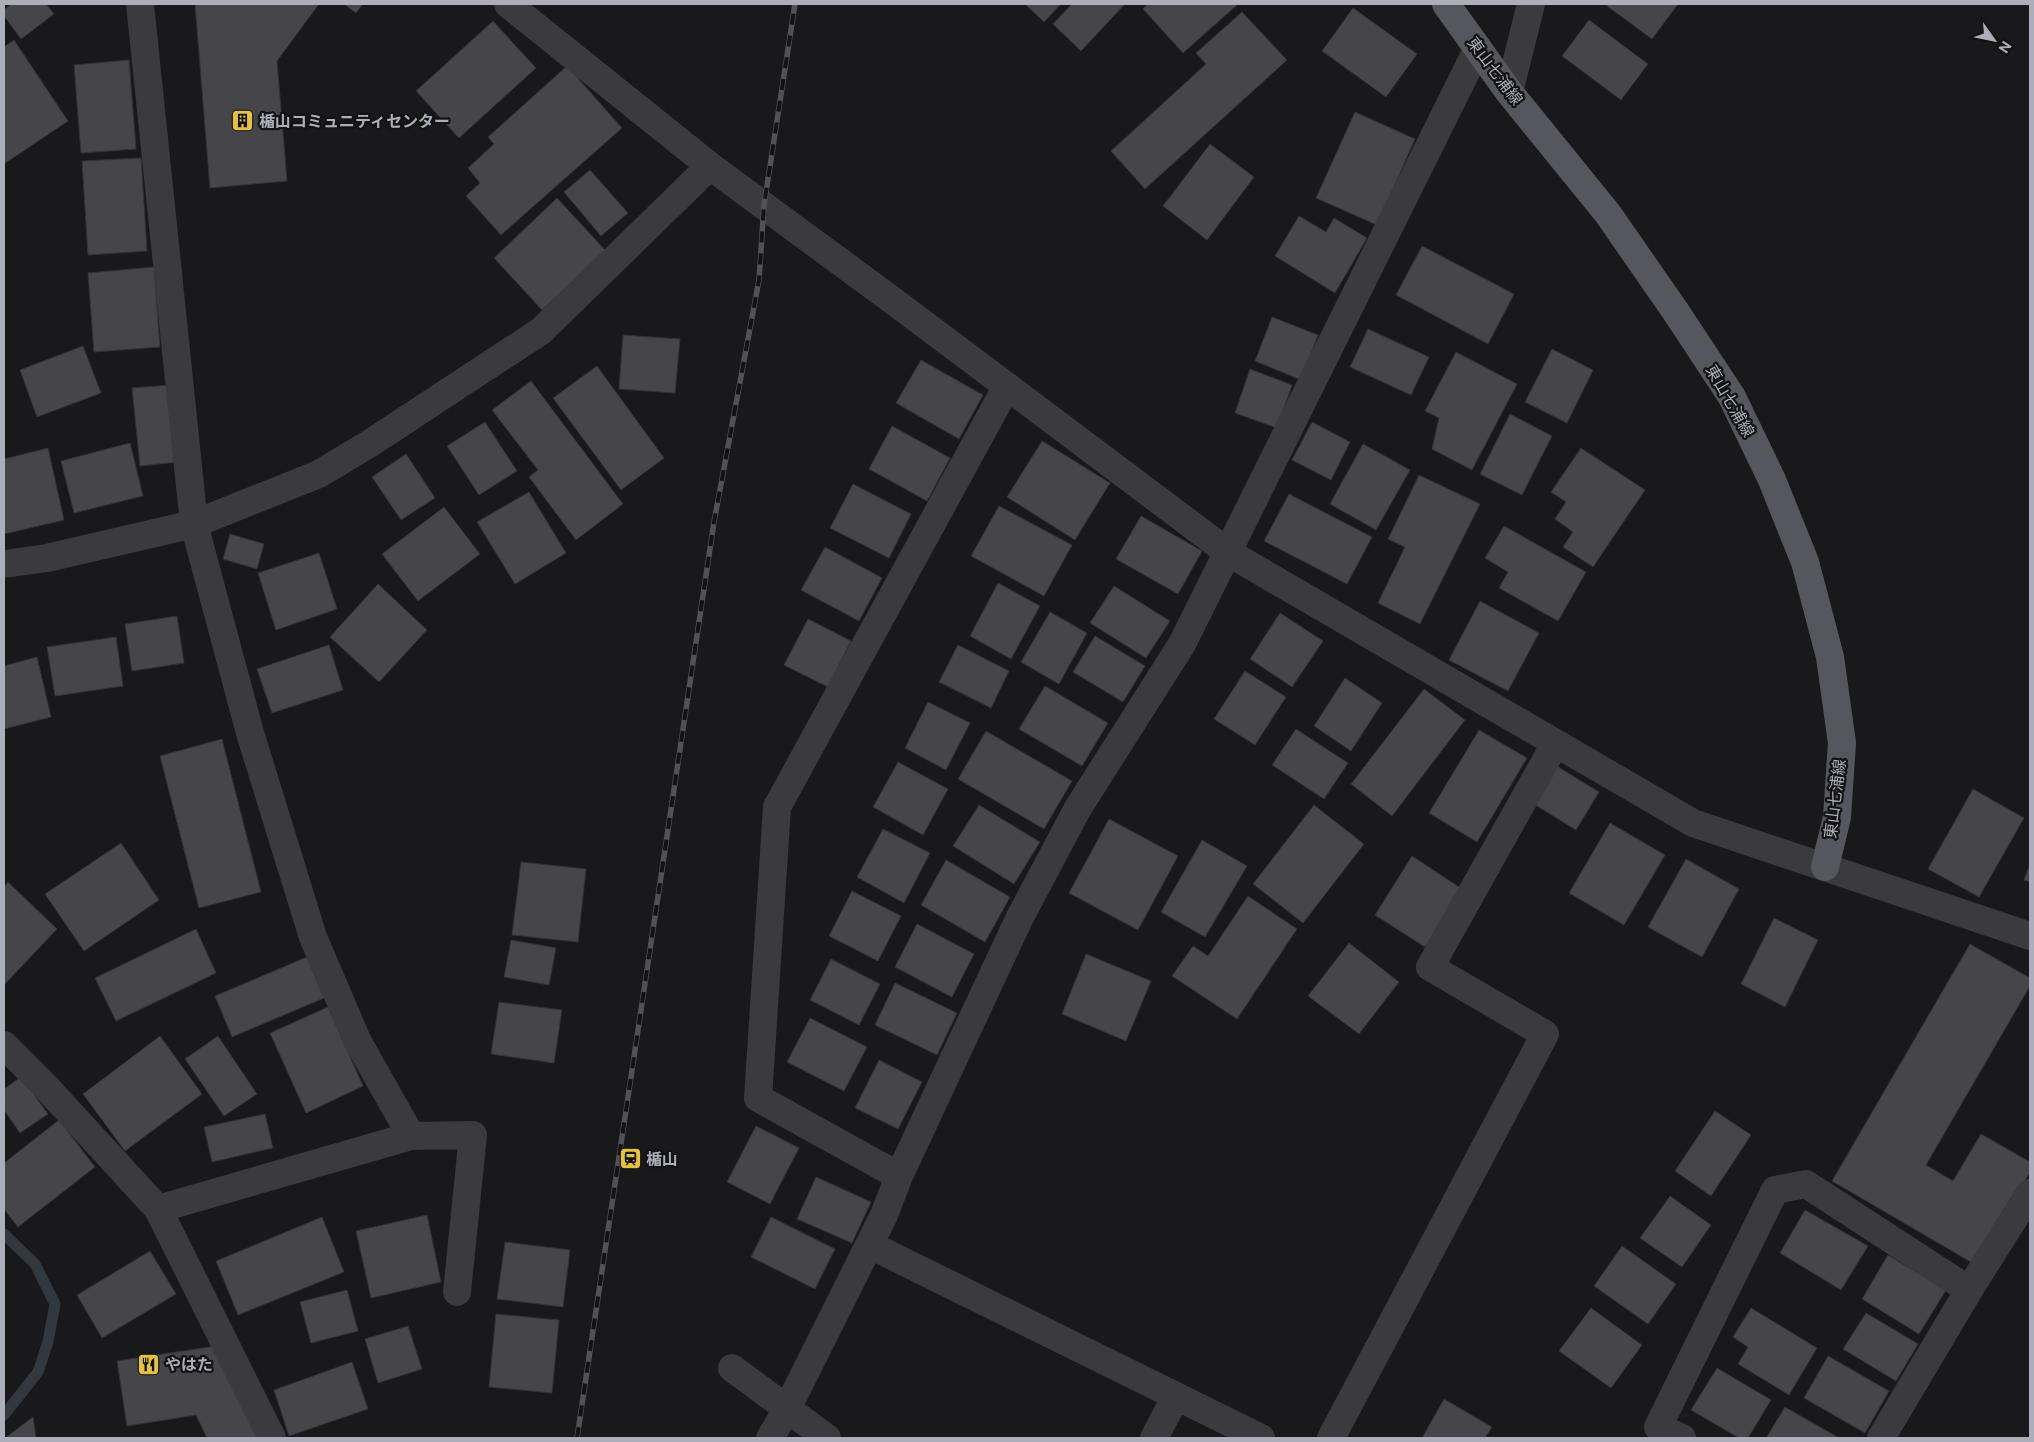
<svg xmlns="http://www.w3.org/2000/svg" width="2034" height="1442" font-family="'Public Sans','Noto Sans JP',sans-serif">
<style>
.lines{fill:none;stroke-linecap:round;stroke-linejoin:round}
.stream{stroke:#31383f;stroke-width:11}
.building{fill:#46454a;stroke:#333236}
.minor{stroke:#3a3a3f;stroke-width:28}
.major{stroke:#56575e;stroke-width:28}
.rail-casing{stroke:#515258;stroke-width:5.5}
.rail{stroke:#131315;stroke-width:4;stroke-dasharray:11;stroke-linecap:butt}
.labels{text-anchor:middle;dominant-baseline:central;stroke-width:4.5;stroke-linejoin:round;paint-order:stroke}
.street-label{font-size:16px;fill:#acaeb9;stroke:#131315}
.poi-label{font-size:16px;font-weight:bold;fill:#acaeb9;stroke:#131315;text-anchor:start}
</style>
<rect width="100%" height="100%" fill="#19181a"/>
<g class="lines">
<!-- stream -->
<path class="stream" d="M4 1234 35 1264 55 1304 48 1342 38 1372 4 1415"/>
</g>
<!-- building -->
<path class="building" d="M11 4H46L54 14 21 39 4 16V10Z
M195 4H319L277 61 287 181 210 188Z
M344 4H363L356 13Z
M1025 4H1061L1044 22Z
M1072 4H1125L1081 51 1053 24Z
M1148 4H1238L1183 53 1143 9Z
M1608 4H1678L1652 39 1607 6Z
M1353 8 1417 54 1386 97 1322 51Z
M1242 12 1287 60 1145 189 1111 151 1206 64 1196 53Z
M1589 20 1648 64 1621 100 1562 56Z
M493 21 536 68 459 138 416 91Z
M14 40 68 121 4 164V47Z
M129 60 136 149 81 153 74 65Z
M567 66 622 128 501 235 466 196 480 183 468 168 494 144 488 137Z
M1355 112 1415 139 1377 225 1316 198Z
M1210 144 1254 177 1207 240 1163 206Z
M141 158 147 251 88 255 82 161Z
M590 170 628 213 601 236 564 192Z
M557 198 606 251 542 310 494 258Z
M1299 216 1326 232 1334 218 1367 238 1335 293 1275 256Z
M1422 246 1514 294 1488 344 1396 295Z
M154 267 160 347 94 352 88 273Z
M1272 317 1318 335 1301 380 1255 361Z
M1368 329 1429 357 1411 395 1350 367Z
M623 335 680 339 675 393 619 389Z
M83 346 101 393 37 417 20 370Z
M1552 349 1593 370 1567 423 1525 402Z
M1456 352 1517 384 1472 470 1432 449 1439 418 1425 411Z
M921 360 983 395 959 439 896 403Z
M597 366 664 458 621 490 553 398Z
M1250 369 1292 385 1277 428 1235 413Z
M531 381 623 504 576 540 529 477 538 470 492 410Z
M170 385 178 462 140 466 132 388Z
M1510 414 1552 436 1522 495 1480 474Z
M485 422 517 471 479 495 447 446Z
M1312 422 1350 442 1331 480 1292 460Z
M892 426 950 458 927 501 869 469Z
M1042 441 1110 483 1075 540 1007 497Z
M130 443 143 496 74 513 61 461Z
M1363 444 1410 470 1376 530 1330 504Z
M48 448 64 520 4 534V459Z
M1581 448 1645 490 1593 567 1563 547 1573 532 1555 519 1566 502 1551 492Z
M406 454 435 498 401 520 372 477Z
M1419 475 1480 504 1420 624 1378 603 1405 547 1388 539Z
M853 484 911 514 889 558 830 528Z
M529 492 566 553 515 584 477 522Z
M1289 494 1372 537 1347 584 1264 541Z
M999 506 1072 545 1044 596 971 556Z
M444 507 480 554 418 601 382 554Z
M1141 516 1202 551 1178 594 1116 559Z
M1504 526 1586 572 1558 621 1499 588 1508 572 1485 558Z
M230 534 264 544 257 569 223 559Z
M825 547 882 578 859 621 801 590Z
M319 553 337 609 276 630 258 573Z
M998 583 1040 606 1011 659 970 636Z
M378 584 427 630 379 682 330 637Z
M1114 586 1170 621 1146 658 1090 623Z
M1480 601 1539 633 1508 691 1449 660Z
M1050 612 1087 633 1059 684 1021 662Z
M1280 613 1323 641 1292 687 1250 659Z
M177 616 184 663 132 671 125 624Z
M808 619 851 641 828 687 784 665Z
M1095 636 1145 666 1123 702 1073 672Z
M116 637 123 686 55 696 47 647Z
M329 645 343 690 272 713 257 669Z
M958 645 1009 671 991 708 939 682Z
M37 657 51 717 4 729V666Z
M1245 671 1286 697 1255 745 1214 719Z
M1345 678 1382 703 1351 751 1314 726Z
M1045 686 1108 723 1082 766 1019 729Z
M1424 689 1465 720 1392 816 1351 784Z
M928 702 970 723 946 770 905 748Z
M1296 729 1348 763 1324 799 1272 765Z
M1479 730 1527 758 1477 842 1429 813Z
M986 731 1072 781 1044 829 958 779Z
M222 739 261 892 199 908 160 756Z
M898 762 948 789 923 835 873 807Z
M1555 765 1599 792 1576 830 1532 803Z
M1973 789 2024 818 1979 897 1928 869Z
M979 805 1040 842 1014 884 953 846Z
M1314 805 1364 844 1303 923 1253 884Z
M1109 819 1178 856 1138 930 1069 893Z
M1610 823 1665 855 1624 925 1569 893Z
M883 829 930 853 904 903 857 877Z
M1202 840 1247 866 1205 937 1161 912Z
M121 843 159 900 84 951 45 894Z
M1412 856 1462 889 1425 947 1375 915Z
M1686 859 1739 889 1702 957 1648 927Z
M946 860 1010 897 985 942 921 905Z
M521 862 586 869 578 942 512 935Z
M2030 864V882L2024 880Z
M8 882 57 929 4 985V887Z
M852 891 901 916 878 961 829 936Z
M1248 896 1297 929 1237 1019 1172 976 1193 946 1208 956Z
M1774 918 1818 940 1785 1007 1741 984Z
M917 924 974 954 952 997 895 967Z
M196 929 216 973 116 1021 95 978Z
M511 940 556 948 549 985 504 977Z
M1349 943 1399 982 1359 1034 1308 996Z
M1970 944 2030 978V986L1926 1165 1953 1181 1981 1134 2030 1162V1172L1976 1265 1832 1181Z
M1086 954 1151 981 1126 1041 1062 1014Z
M307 957 324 998 232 1037 215 996Z
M831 959 880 984 859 1025 810 1000Z
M895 983 957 1013 937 1055 875 1025Z
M499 1002 562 1010 554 1063 491 1054Z
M328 1007 363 1086 306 1113 270 1033Z
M810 1018 867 1047 844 1091 787 1062Z
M160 1036 202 1094 125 1151 83 1094Z
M218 1036 257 1094 224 1116 185 1059Z
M879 1060 922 1082 898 1129 855 1108Z
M21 1077 48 1114 20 1133 4 1110V1089Z
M1715 1111 1751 1135 1711 1196 1675 1171Z
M265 1114 273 1148 212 1162 204 1127Z
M59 1120 95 1167 18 1227 4 1209V1163Z
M756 1126 799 1148 770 1204 727 1182Z
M816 1177 871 1202 852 1243 797 1219Z
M1670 1196 1711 1225 1682 1267 1640 1238Z
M1805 1210 1868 1246 1841 1290 1780 1253Z
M427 1215 441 1282 371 1298 356 1231Z
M322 1217 344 1272 238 1315 216 1261Z
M771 1217 835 1249 815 1289 751 1257Z
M505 1242 570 1250 563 1307 497 1299Z
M1622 1246 1676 1284 1648 1324 1594 1286Z
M150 1251 176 1294 102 1338 77 1295Z
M1888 1255 1946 1290 1919 1334 1862 1299Z
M347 1290 358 1331 311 1343 300 1302Z
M1591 1308 1642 1345 1611 1388 1559 1351Z
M1751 1308 1817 1348 1789 1395 1738 1364 1748 1347 1733 1337Z
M1866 1313 1918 1344 1896 1381 1843 1349Z
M496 1314 559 1320 552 1393 489 1387Z
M408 1326 422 1369 378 1383 365 1339Z
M216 1346 257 1438H207L196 1415 127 1426 117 1361Z
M1828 1356 1889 1391 1865 1433 1804 1398Z
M352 1362 368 1409 289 1436 274 1390Z
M1717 1368 1771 1400 1748 1438H1739L1691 1410Z
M1444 1399 1492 1427 1485 1438H1422Z
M1785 1407 1839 1438H1766Z
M33 1417 36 1438H5Z"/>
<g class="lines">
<!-- minor -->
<path class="minor" d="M140 4 194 524 250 733 313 937 357 1040 411 1136
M508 4 710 166 892 300 1229 553 1693 823 2030 936
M1509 92 1531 4
M4 564 47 558 194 524 319 474 369 444 541 331 710 166
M4 1045 47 1088 158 1209 272 1438
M899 1176 758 1098 777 807 1007 386
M158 1209 411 1136 473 1135 457 1292
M870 1245 1261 1438
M732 1368 827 1438
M770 1438 787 1409 884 1215 899 1176 1019 919 1078 808 1182 644 1478 48
M1154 1438 1176 1396
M1331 1438 1545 1034 1430 967 1555 744
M1682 1438 1658 1427 1775 1190 1806 1184 1969 1290
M1881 1438 1969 1290 2030 1193"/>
<!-- major -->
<path class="major" d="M1446 4 1509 92 1608 214 1676 312 1732 397 1772 480 1805 562 1830 657 1842 743 1837 817 1825 867"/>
<defs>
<path id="rail" d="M577 1438 714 522 759 280 764 205 795 4"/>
</defs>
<!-- rail casing -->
<use href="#rail" class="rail-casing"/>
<!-- rail -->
<use href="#rail" class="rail"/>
</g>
<!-- icons -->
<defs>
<symbol id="building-square" viewBox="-11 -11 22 22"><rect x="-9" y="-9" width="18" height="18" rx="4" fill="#e4c047" stroke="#131315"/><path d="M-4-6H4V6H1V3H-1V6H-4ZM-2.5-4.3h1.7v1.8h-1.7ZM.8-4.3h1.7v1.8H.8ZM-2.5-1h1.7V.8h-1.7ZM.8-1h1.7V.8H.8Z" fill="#111"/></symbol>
<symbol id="station-square" viewBox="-11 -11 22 22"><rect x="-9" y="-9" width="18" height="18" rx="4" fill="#e4c047" stroke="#131315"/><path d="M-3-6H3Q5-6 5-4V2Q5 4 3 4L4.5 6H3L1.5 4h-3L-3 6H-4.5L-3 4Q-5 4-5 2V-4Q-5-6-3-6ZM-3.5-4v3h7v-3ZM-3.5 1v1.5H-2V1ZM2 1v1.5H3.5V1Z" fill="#111"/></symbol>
<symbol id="restaurant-square" viewBox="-11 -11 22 22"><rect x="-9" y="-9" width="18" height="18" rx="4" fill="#e4c047" stroke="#131315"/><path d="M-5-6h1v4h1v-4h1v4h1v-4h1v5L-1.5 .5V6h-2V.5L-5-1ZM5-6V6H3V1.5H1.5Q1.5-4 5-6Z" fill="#111"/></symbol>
</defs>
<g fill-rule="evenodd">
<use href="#building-square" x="230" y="108" width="25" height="25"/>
<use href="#station-square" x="618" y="1146" width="25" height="25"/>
<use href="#restaurant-square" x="136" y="1352" width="25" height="25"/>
</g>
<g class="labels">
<!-- street labels -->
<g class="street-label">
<text transform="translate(1495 71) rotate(53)">東山七浦線</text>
<text transform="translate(1730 401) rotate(60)">東山七浦線</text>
<text transform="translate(1835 799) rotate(-83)">東山七浦線</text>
</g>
<!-- poi labels -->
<g class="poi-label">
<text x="259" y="121">楯山コミュニティセンター</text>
<text x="646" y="1159">楯山</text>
<text x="165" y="1364">やはた</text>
</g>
</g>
<!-- border -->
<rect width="2034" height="1442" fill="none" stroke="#acaeb9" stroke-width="10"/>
<!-- north arrow -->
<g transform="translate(1994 40) rotate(123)" stroke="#131315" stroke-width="4" paint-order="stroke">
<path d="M0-4L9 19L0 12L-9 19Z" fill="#acaeb9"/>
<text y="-8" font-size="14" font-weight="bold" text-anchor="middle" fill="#acaeb9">N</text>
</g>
</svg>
